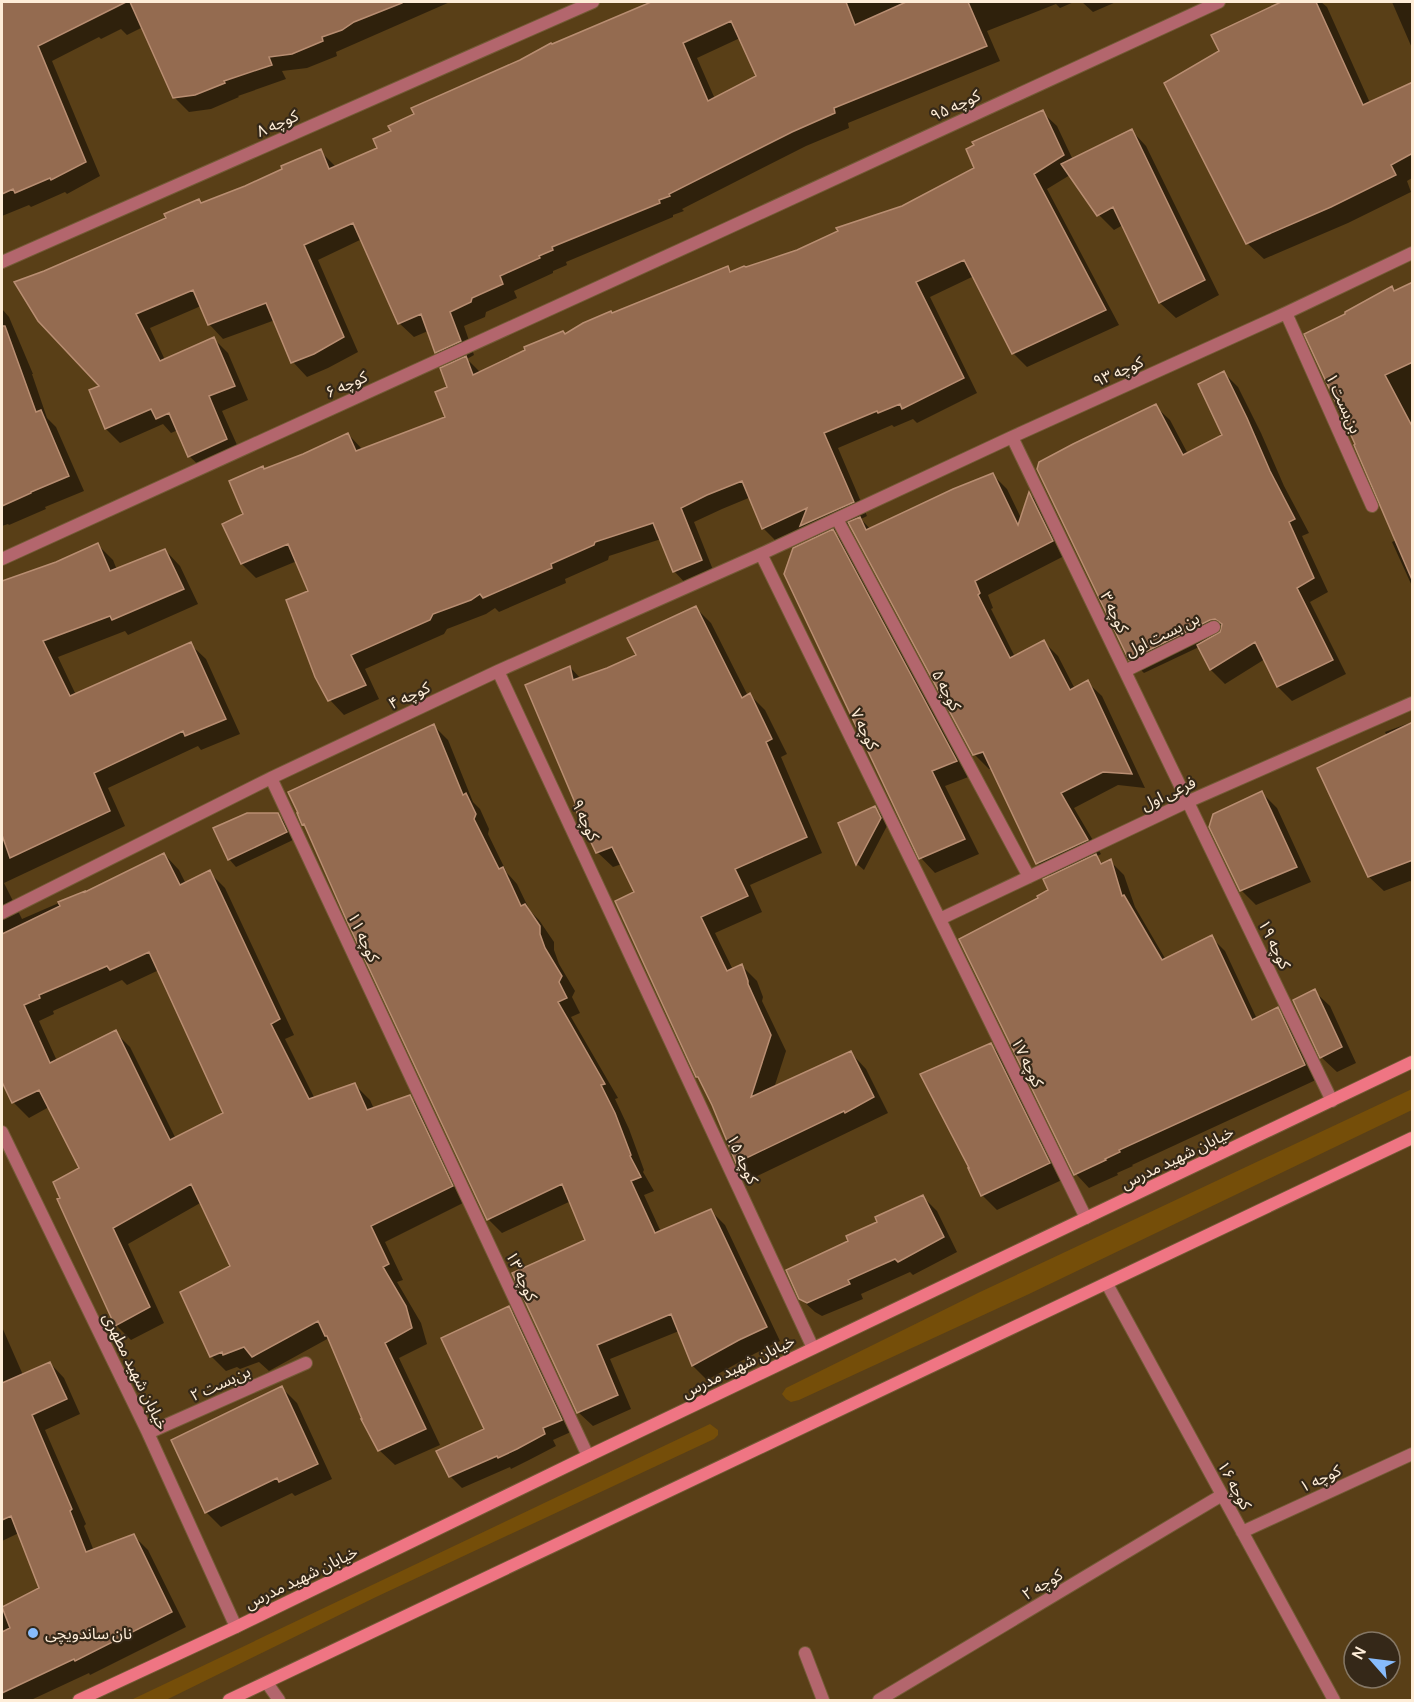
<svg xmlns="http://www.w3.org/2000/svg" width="1414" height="1702" font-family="Manrope,'Noto Sans Arabic',sans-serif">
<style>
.green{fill:#754e09}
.shadow{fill:#0007;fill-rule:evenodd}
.building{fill:#946b50;stroke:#b98e72;stroke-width:1.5;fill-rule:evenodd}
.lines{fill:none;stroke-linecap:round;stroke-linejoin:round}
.minor-casing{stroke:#735b36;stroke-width:14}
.secondary-casing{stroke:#735b36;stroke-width:14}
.minor{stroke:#b3666d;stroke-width:12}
.secondary{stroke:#ef7583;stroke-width:12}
.poi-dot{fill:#87bbfb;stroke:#352818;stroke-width:2}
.labels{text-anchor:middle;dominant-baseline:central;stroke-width:4.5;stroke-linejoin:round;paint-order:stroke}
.street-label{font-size:16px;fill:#feedd8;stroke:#352818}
.poi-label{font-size:16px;fill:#feedd8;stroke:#352818;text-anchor:start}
</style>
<rect width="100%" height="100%" fill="#593f17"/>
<!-- green -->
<path class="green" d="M1412 1089V1110L1029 1294 799 1400 791 1402 786 1399 782 1394 786 1388 980 1292Z
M710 1424 718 1430V1435L714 1439 376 1597 166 1700H131Z"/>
<!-- shadow -->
<path class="shadow" d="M2 2H450L336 52 337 56 307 68 282 71 286 79 238 96 239 97 211 109 189 112 174 97 143 27 127 35 121 29 101 39 99 37 52 61 100 176 67 194 65 192 31 207 29 205 2 216Z
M649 2H1074L1060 8 1056 4 987 31 1000 61 848 123 849 128 806 146 682 209 684 211 673 215V217L566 262 567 265 553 271V273L514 291 517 298 486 312 485 317 464 326 474 355 467 359 481 373 612 314 728 267 733 273 798 251 903 207 976 169 1042 112 1057 126 1073 160 1131 130 1146 146 1219 295 1176 318 1160 303 1123 225 1114 230 1099 215 1070 175 1047 189 1119 325 1027 367 1013 353 974 276 930 297 977 393 917 423 913 419 894 427 892 425 838 448 867 516 861 519 871 530 992 474 1007 489 1022 520 1030 494 1043 508 1066 555 988 595 993 608 991 609 1015 657 1044 642 1058 656 1075 689 1087 682 1102 696 1145 788 1118 785 1074 808 1101 854 1096 857 1103 864 1110 861 1124 875 1135 907 1166 960 1211 937 1225 951 1257 1019 1277 1009 1291 1023 1318 1079 1132 1165 1133 1166 1117 1173 1118 1175 1089 1188 1076 1174 961 940 1040 899 1050 891 1051 877 1037 863 992 768 989 769 974 754 851 524 834 532 848 546 971 776 945 786 979 854 935 873 921 858 815 539 806 529 777 542 763 528 751 497 722 509 694 522 715 575 688 586 674 571 661 539 609 556 608 560 565 579 566 583 499 612 495 608 486 614 447 629 444 634 365 669 379 699 344 715 330 700 310 591 297 561 256 578 242 564 245 515 265 470 303 455 348 434 362 449 447 418 450 366 436 352 428 331 414 337 399 323 362 239 318 260 358 352 328 368 307 377 293 362 275 320 223 339 209 324 201 306 150 328 165 360 214 339 228 353 248 400 222 411 241 454 204 470 189 456 178 430 171 433 163 424 120 443 106 429 91 391 101 387 39 320 202 204 245 187 320 151 336 167 379 149 566 58 645 6 644 4ZM740 38 758 77 715 99 697 58Z
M1082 2H1116L1093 12Z
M1285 2H1321L1327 7 1370 103 1412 84V178L1407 181 1411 192 1348 223 1264 259 1247 243 1221 51 1213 35Z
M1392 2H1412V48Z
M1412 283V586L1392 542 1396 540 1347 314 1391 288 1395 292Z
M2 309 9 317 33 374H32L47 418 56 427 84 491 45 507 46 509 9 525 8 524 2 526Z
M1224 373 1238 387 1261 433 1284 486 1309 533 1302 536 1328 592 1310 602 1346 674 1292 701 1278 687 1265 659 1225 684 1211 670 1199 647 1144 673 1130 659 1155 406 1170 420 1188 454 1224 436Z
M98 545 113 560 117 570 165 550 180 566 198 604 128 635 125 631 58 657 76 695 190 644 206 659 240 734 201 750 198 746 108 788 125 826 4 883 22 919 84 892 164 854 179 870 186 884 209 872 225 888 294 1035 285 1039 315 1099 355 1085 370 1100 374 1109 410 1097 425 1112 467 1201 385 1242 403 1280 397 1282 421 1323 427 1344 399 1358 440 1445 395 1465 379 1450 329 1338 269 1371 259 1362 240 1369 237 1367 226 1371 211 1356 232 1267 202 1202 128 1244 164 1323 131 1340 116 1325 81 1169 49 1107 29 1118 13 1102 2 1079V611L27 600 56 563ZM159 970 225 1114 176 1139 130 1047 115 1032 57 1061 39 1021 54 1014 53 1011 122 980 127 985Z
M696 608 711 623 748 696 750 695 765 710 787 754 781 757 822 853 750 885 762 912 715 933 733 970 741 965 757 981 763 997 762 1001 786 1051 774 1088 851 1053 866 1069 888 1113 753 1178 738 1163 713 1105 701 1080 697 1076 637 893 622 864 613 867 597 852 570 667 581 679 638 655Z
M1412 722V882L1410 881 1384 891 1369 877 1319 768 1387 736 1385 732Z
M434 726 448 740 473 802 480 809 489 829 488 834 507 873 517 884 530 911 539 920 554 942V950L559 964 575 991 572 997 580 1013 571 1017 618 1098 615 1099 629 1129 644 1170 643 1172 654 1191 644 1195 661 1232 711 1211 725 1225 780 1341 754 1354 707 1380 693 1366 679 1331 610 1359 631 1409 593 1426 578 1412 587 1240 571 1201 502 1233 488 1219 307 828 303 824Z
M1262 793 1277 808 1311 882 1256 905 1241 890Z
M875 808 882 815 887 826 864 870 857 864 840 824Z
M278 815 285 822 293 840 236 867 229 859 215 829Z
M1314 991 1330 1006 1356 1063 1337 1072 1321 1057Z
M991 1045 1006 1060 1064 1179 997 1210 982 1195Z
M923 1197 937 1211 957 1252 913 1275 910 1272 861 1294 863 1299 822 1316 815 1312 800 1298 850 1242Z
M508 1307 520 1319 573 1431 553 1440 556 1446 529 1460 511 1469 510 1467 462 1488 450 1476 486 1429Z
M2 1327 23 1375 50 1363 64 1378 80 1414 45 1430 86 1524 84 1526 94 1551 134 1536 148 1550 186 1627 90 1675 89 1673 31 1700H2V1609L41 1589 19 1533 2 1541Z
M282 1388 297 1403 332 1479 295 1496 292 1493 221 1527 206 1512Z"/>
<!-- building -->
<path class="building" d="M2 2H126L38 46 86 162 51 180 50 178 15 193 13 189 2 194Z
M130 2H402V3L354 22 342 30 322 37 323 41 292 54 269 57 272 65 224 81 225 83 195 95 173 98Z
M651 2H846L855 25 906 2H968L987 46 834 108 835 113 792 132 669 194 670 196 659 200 660 203 552 247 553 250 539 256 540 258 500 276 503 284 472 298 471 302 450 312 461 341 435 353 421 314 398 324 353 223 304 245 344 337 314 354 291 363 266 303 208 325 193 290 136 314 160 361 214 337 235 386 209 396 227 439 188 457 169 413 156 419 151 409 105 429 89 390 99 386 38 321 14 282 44 271 166 218 164 214 199 199 201 203 245 186 282 169 281 166 321 149 329 169 377 148 373 139 391 131 388 126 414 114 411 108 520 60 551 43 552 44ZM731 21 756 76 708 101 683 43Z
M1281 2H1316L1363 105 1413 82V153L1391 165 1396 175 1331 207 1246 244 1164 83 1219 51 1211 35Z
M1043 110 1064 155 1034 174 1106 310 1012 354 964 260 916 282 964 378 902 409 900 404 878 413 877 411 824 433 854 502 800 526 807 508 762 529 742 481 707 495 681 508 702 560 673 572 653 523 595 542 594 545 551 564 552 568 483 598 480 594 471 600 433 614 430 620 351 655 366 685 328 701 315 677 286 600 308 591 288 544 241 564 222 524 243 514 229 481 263 466 264 469 303 454 348 433 356 451 445 417 435 392 447 387 440 368 466 356 473 375 525 350 524 347 563 331 565 334 583 323 611 311 612 313 728 266 730 272 744 266 746 267 797 250 838 231 836 228 902 206 974 168 966 149 974 145 972 142Z
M1132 129 1205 280 1159 303 1113 207 1097 216 1061 164Z
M1413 282V362L1385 375 1413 428V582L1354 445 1355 444 1304 334 1345 314V312L1392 286 1394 291Z
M2 326H5L36 412 41 410 69 476 31 492V493L2 506Z
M1224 371 1247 418 1270 471 1295 519 1289 522 1314 578 1297 588 1333 660 1277 687 1255 642 1210 670 1197 645 1220 632 1222 624 1215 619 1210 620 1129 660 1037 469 1039 462 1073 444 1156 404 1183 455 1222 435 1198 384Z
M993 473 1018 525 1029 492 1053 541 975 581 980 593 978 595 1010 658 1044 640 1070 690 1088 680 1132 774 1103 772 1061 793 1088 840 1036 864 983 752 973 755 848 522 860 517 866 530 953 489Z
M833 529 957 761 932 771 965 839 919 859 784 574 793 548Z
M98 543 110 571 165 549 184 589 112 620 110 616 43 641 70 696 191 642 226 719 185 736 183 731 94 773 110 811 10 858 2 835V581L56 562Z
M696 606 742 698 750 693 772 739 766 742 807 837 735 869 748 896 701 917 727 971 742 964 748 981V984L771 1035 751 1097 851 1051 874 1097 845 1113 844 1111 736 1163 712 1105 698 1077H696L615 901 634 892 612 847 596 853 574 806 576 805 525 685 570 666 573 680 607 668 636 655 627 638Z
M1413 722V860L1368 877 1317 768Z
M434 724 463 795 466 793 476 814 474 819 499 869 503 867 521 906 525 904 540 926V934L545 948 562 976 559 982 567 998 558 1002 605 1084 601 1085 615 1113 631 1155 630 1156 641 1177 631 1181 655 1233 711 1209 767 1327 739 1340 692 1366 671 1314 597 1345 618 1395 577 1413 512 1273 585 1240 562 1184 487 1220 346 919 304 824 302 825 297 813H298L288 792Z
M1262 791 1297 867 1240 891 1209 827 1213 814Z
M875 806 881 818 856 865 838 823Z
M247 813H278L287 832 228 860 213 828Z
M164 853 180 885 210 870 280 1019 271 1024 309 1099 355 1083 367 1110 410 1095 453 1186 371 1226 389 1264 383 1267 406 1306 412 1328 385 1343 426 1429 378 1451 361 1419H362L327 1336H325L318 1321 252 1357 244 1347 223 1355 222 1352 210 1357 180 1292 230 1266 191 1184 113 1228 150 1307 115 1326 57 1199 60 1198 53 1182 79 1168 39 1090 12 1103 2 1082V934L60 906 58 902 85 891V892ZM149 952 223 1113 170 1140 116 1030 50 1063 24 1005 40 998 39 995 107 966 110 970Z
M1096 854 1101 864 1111 859 1122 896 1124 895 1162 960 1212 935 1252 1020 1278 1007 1305 1065 1119 1150 1120 1152 1105 1159 1106 1160 1074 1175 959 939 1038 898 1037 896 1048 890 1043 879Z
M1315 989 1342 1047 1320 1058 1293 1000Z
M991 1043 1050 1163 981 1196 968 1168H969L920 1074Z
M923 1195 944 1237 898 1262 895 1259 848 1280 850 1284 807 1303 799 1299 786 1270 848 1241 846 1236 877 1222 875 1217Z
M509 1306 562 1420 543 1428 545 1434 517 1449 498 1458 497 1456 449 1477 436 1451 484 1429 441 1338Z
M50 1362 67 1399 32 1415 72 1509 70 1511 86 1552 134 1534 172 1612 75 1661 74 1659 2 1693V1632L10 1628 2 1607 39 1588 11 1516 2 1520V1383Z
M282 1386 318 1464 279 1482 277 1478 205 1513 171 1440Z"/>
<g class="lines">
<defs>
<path id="minor" d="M2 262 593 2
M1286 313 1372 506
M1012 437 1332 1101
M837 519 1029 877
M761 554 1086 1218
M2 559 704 239 1219 2
M498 671 813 1348
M1125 671 1214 627
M271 778 588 1456
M2 913 271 778 498 671 761 554 1012 437 1286 313 1412 253
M940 919 1187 802 1412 703
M2 1132 148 1433 236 1627
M1107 1284 1334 1700
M148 1433 306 1363
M1242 1532 1412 1454
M805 1653 823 1700
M267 1683 279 1700
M879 1700 1222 1495"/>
<path id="secondary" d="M79 1700 236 1627 588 1456 1412 1062
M229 1700 1412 1138"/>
</defs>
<!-- minor casing -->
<use href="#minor" class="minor-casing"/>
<!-- secondary casing -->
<use href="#secondary" class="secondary-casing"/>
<!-- minor -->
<use href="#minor" class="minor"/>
<!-- secondary -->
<use href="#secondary" class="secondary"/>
</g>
<!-- markers -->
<circle class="poi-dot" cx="33" cy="1633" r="6"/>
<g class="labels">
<!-- street labels -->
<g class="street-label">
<text transform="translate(955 105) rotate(-25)">کوچه ۹۵</text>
<text transform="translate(277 123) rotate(-24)">کوچه ۸</text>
<text transform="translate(1118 371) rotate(-24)">کوچه ۹۳</text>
<text transform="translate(346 384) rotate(-24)">کوچه ۶</text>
<text transform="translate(1344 403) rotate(66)">بن‌بست ۱</text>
<text transform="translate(1115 612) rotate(64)">کوچه ۳</text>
<text transform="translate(1162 634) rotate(-26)">بن بست اول</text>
<text transform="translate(947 690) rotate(62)">کوچه ۵</text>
<text transform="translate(409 695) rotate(-25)">کوچه ۴</text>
<text transform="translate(865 729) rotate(64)">کوچه ۷</text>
<text transform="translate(1168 793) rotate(-25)">فرعی اول</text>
<text transform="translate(586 820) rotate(65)">کوچه ۹</text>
<text transform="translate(364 937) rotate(65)">کوچه ۱۱</text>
<text transform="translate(1275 944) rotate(64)">کوچه ۱۹</text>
<text transform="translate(1028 1062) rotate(64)">کوچه ۱۷</text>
<text transform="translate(1177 1157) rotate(-26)">خیابان شهید مدرس</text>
<text transform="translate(743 1159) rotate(65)">کوچه ۱۵</text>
<text transform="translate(522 1276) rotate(65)">کوچه ۱۳</text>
<text transform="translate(738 1366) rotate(-26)">خیابان شهید مدرس</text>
<text transform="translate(136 1371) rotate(64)">خیابان شهید مطهری</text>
<text transform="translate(220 1383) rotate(-24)">بن‌بست ۲</text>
<text transform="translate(1320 1478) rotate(-25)">کوچه ۱</text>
<text transform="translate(1235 1485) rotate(61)">کوچه ۱۶</text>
<text transform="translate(301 1577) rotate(-26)">خیابان شهید مدرس</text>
<text transform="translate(1042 1584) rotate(-31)">کوچه ۲</text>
</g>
<!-- poi labels -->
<g class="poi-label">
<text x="45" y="1633">نان ساندویچی</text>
</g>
</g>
<!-- border -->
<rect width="1414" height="1702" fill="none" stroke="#feedd8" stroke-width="6"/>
<!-- north arrow -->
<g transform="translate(1372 1660) rotate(298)"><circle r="28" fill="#352818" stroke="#857765" stroke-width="1.5"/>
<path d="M0-4.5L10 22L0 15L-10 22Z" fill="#87bbfb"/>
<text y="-9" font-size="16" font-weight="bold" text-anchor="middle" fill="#feedd8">N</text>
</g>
</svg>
